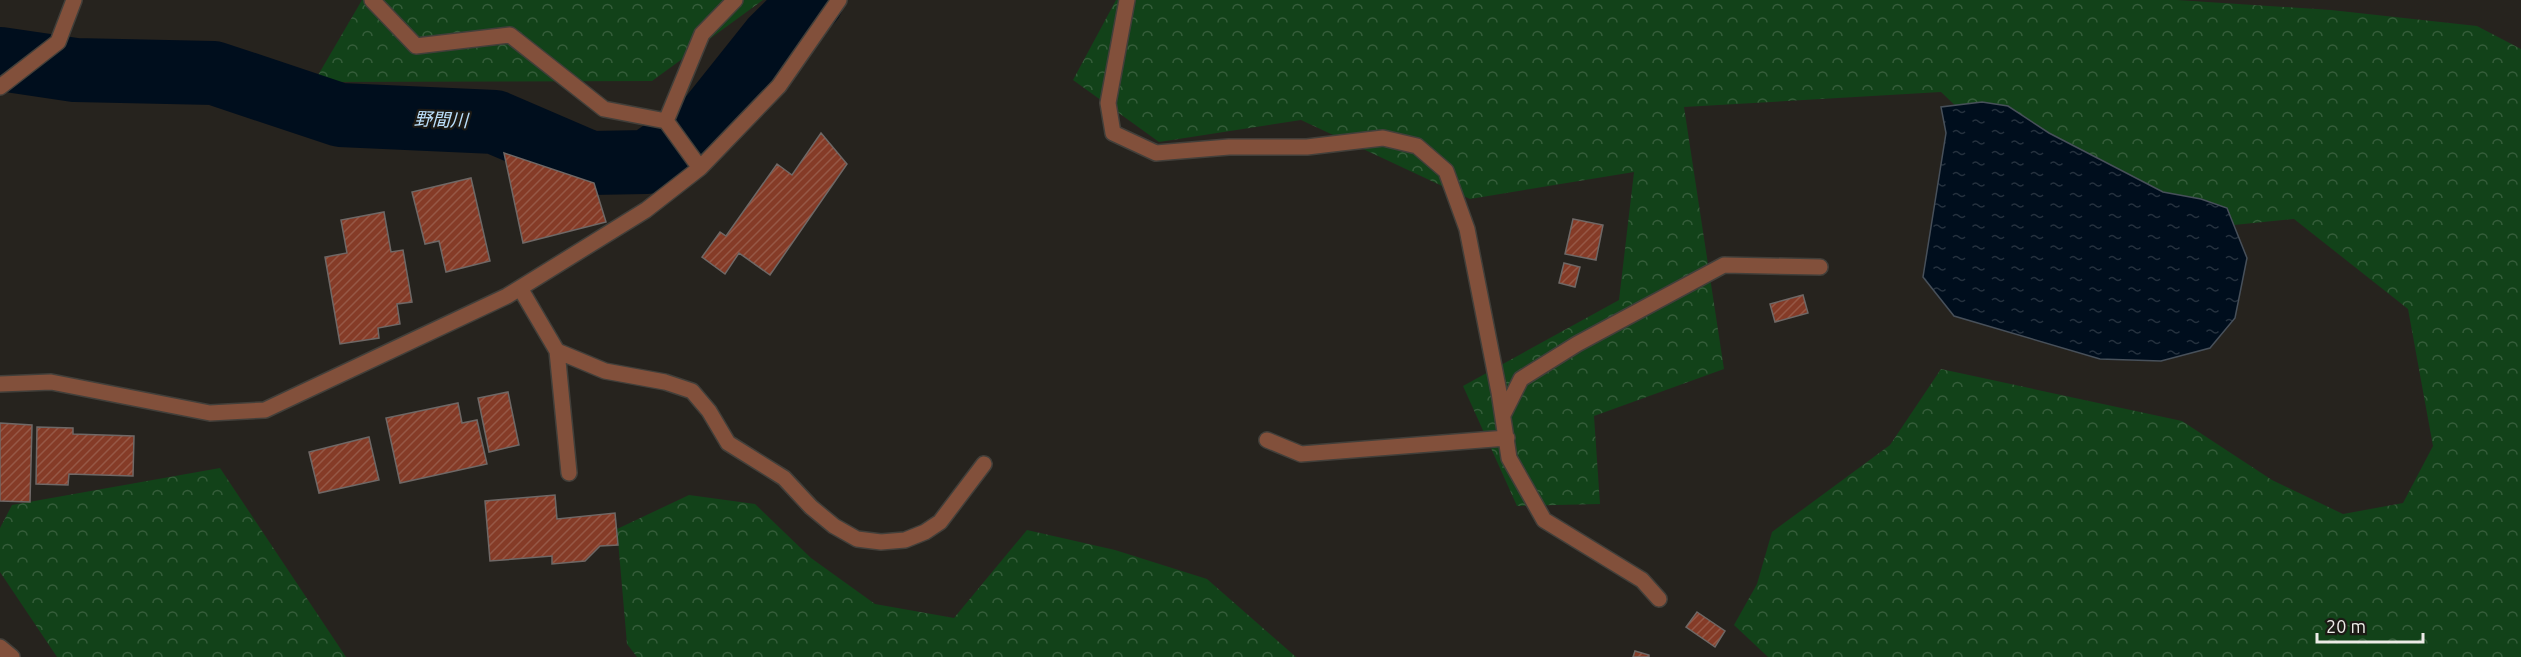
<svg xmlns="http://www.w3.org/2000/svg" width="2521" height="657" font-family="Ubuntu,'Noto Sans JP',sans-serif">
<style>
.forest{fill:url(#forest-crowns)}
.water{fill:url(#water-ripples);stroke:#47505a;stroke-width:1.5}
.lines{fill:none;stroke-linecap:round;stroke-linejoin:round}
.river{stroke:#000e1d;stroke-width:64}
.building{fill:url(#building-hatch);stroke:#6f6866;stroke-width:1.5}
.minor-casing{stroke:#423f3a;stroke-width:18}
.minor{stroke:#82503b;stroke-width:15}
.labels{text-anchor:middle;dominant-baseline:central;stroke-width:4.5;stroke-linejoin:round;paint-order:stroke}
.water-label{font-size:18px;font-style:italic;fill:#bce0fc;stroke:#1c1a15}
</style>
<defs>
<pattern id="forest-crowns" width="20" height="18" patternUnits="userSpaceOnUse" patternTransform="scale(1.5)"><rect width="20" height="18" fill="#124219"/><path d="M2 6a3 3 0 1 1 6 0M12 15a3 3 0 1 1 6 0" fill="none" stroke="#355d3a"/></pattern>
<pattern id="water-ripples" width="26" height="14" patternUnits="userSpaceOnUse" patternTransform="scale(1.5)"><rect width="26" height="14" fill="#000e1d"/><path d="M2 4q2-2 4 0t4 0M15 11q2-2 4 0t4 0" fill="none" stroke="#25313e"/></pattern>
<pattern id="building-hatch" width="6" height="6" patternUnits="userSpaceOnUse" patternTransform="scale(1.5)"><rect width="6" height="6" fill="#853b27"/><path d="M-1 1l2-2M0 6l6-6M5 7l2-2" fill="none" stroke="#965846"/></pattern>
</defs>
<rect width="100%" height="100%" fill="#26231e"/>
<!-- forest -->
<path class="forest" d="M362 0H763L652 81 314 82Z
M1116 0H2177L2331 10 2477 26 2521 49V657H1768L1734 625 1757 584 1772 532 1890 445 1941 369 2182 421 2272 480 2343 514 2403 503 2433 446 2408 309 2294 219 2165 232 2000 148 1941 92 1684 107 1724 369 1594 416 1600 504 1517 506 1463 386 1619 300 1634 172 1470 199 1301 120 1159 142 1073 80Z
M220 468 346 657H57L0 572V528L12 505Z
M689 495 755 504 811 558 875 604 954 618 1027 530 1115 550 1207 579 1296 657H637L627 644 617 529Z"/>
<!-- water -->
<path class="water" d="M1982 102 2008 106 2049 133 2163 192 2201 199 2227 208 2247 258 2235 318 2210 348 2161 361 2100 359 1954 316 1923 277 1946 133 1941 107Z"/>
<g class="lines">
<!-- river -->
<path class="river" d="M0 59 75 70 214 73 340 115 495 122 590 163 647 162 709 119 772 40 812 0"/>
</g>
<!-- building -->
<path class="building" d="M821 133 847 164 770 275 739 253 725 274 702 257 720 232 726 236 777 164 792 175Z
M504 153 594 183 606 222 523 243Z
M471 178 490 261 446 272 439 241 425 244 412 192Z
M384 212 391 252 403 250 412 302 397 304 400 324 378 328 379 338 340 344 325 257 347 253 341 220Z
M1573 219 1603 225 1596 260 1565 254Z
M1564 263 1580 267 1575 287 1559 283Z
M1803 295 1808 313 1775 322 1770 304Z
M508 392 519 445 489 452 478 398Z
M458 403 462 423 477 420 487 464 400 483 386 418Z
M0 423 32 425 30 502 0 501Z
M37 427 73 428V434L134 436 133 476 69 474 68 485 36 484Z
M369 437 379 480 319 493 309 452Z
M555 495 557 519 615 513 618 545 600 546 585 561 552 564V556L490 561 485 501Z
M1697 612 1725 631 1715 647 1686 627Z
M1635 651 1649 655V657H1633Z"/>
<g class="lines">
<defs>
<path id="minor" d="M1127 0 1108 103 1113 133 1156 153 1229 147H1307L1383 138 1417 146 1446 171 1467 229 1499 392 1509 458 1544 520 1642 580 1659 599
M0 87 58 42 74 0
M666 121 702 34 735 0
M700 168 779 86 839 0
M520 288 557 351 605 371 665 382 692 391 709 411 728 443 784 478 811 507 834 526 857 539 881 542 905 540 925 532 940 522 984 464
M557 351 569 473
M0 384 51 382 210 413 265 410 507 296 646 210 700 168 666 121 604 109 510 35 416 46 372 0
M1503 415 1521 379 1577 344 1724 265 1820 267
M1267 440 1301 454 1507 438
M0 647 12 657"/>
</defs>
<!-- minor casing -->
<use href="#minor" class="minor-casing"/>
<!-- minor -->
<use href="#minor" class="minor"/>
</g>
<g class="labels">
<!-- water labels -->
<g class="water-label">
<text transform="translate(441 119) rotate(2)">野間川</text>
</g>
</g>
<!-- scale -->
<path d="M2317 633v9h106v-9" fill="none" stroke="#ecebe7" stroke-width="3"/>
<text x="2326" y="633" font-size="18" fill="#ecebe7" stroke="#1c1a15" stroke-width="4.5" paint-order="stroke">20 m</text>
</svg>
